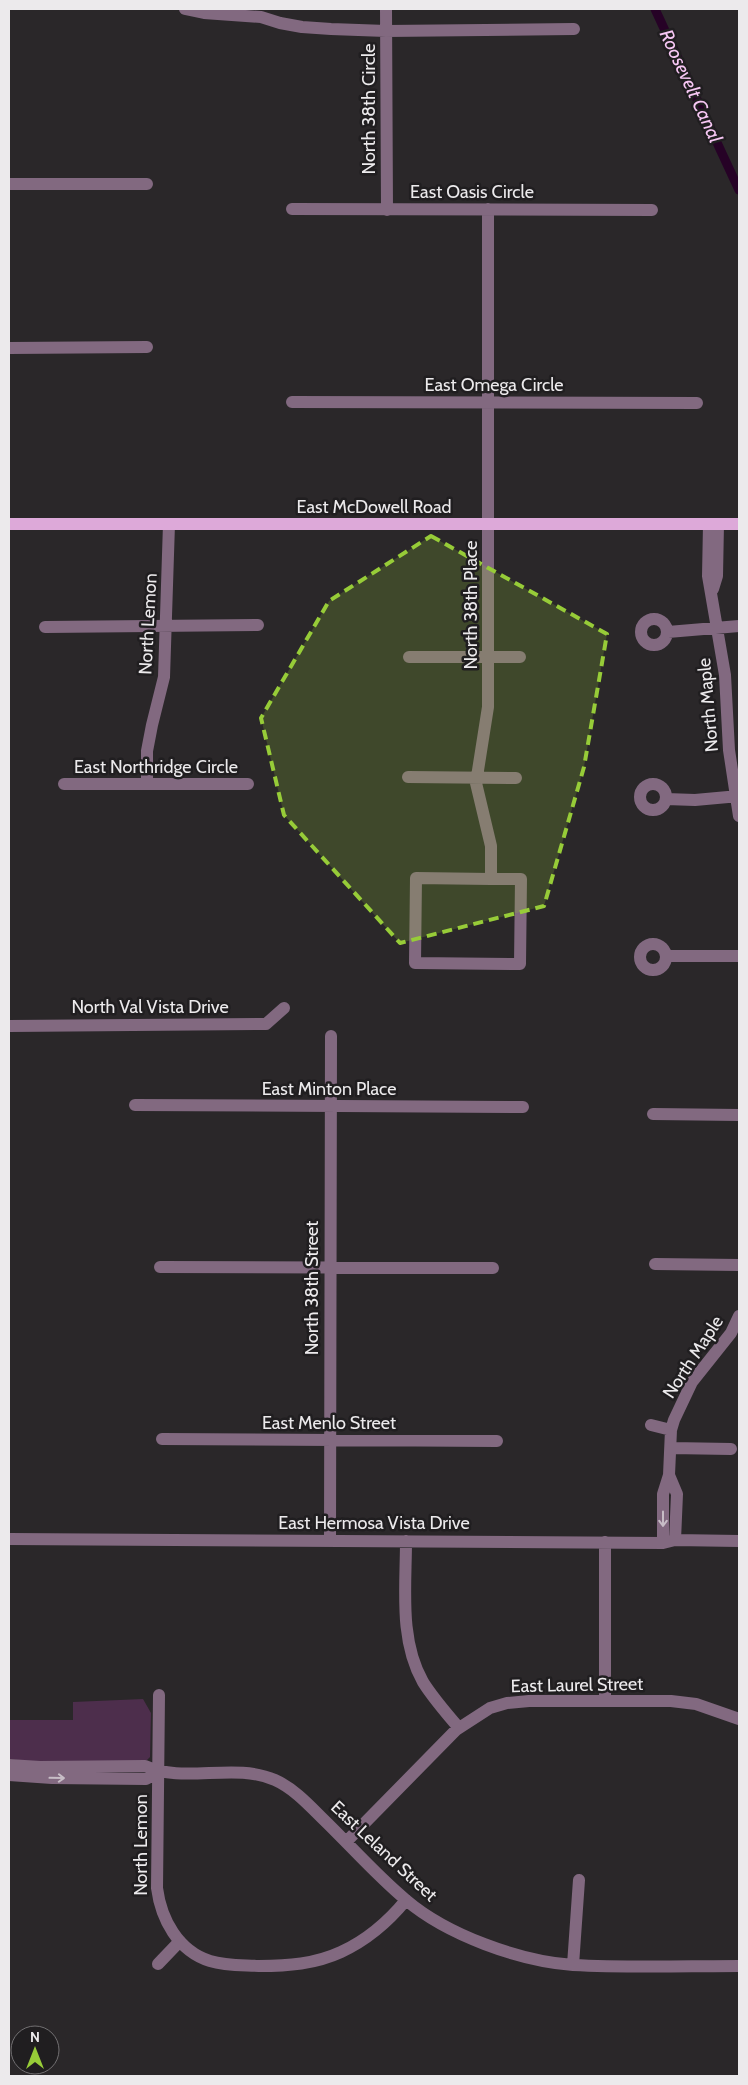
<svg xmlns="http://www.w3.org/2000/svg" width="748" height="2085" font-family="Cabin,sans-serif">
<style>
.green{fill:#4d2e4c}
.lines{fill:none;stroke-linecap:round;stroke-linejoin:round}
.canal{stroke:#260226;stroke-width:9}
.minor{stroke:#826980;stroke-width:12}
.major{stroke:#dda9d9;stroke-width:12}
.oneway{stroke:#c7bdc6}
.marked{fill:#97cc38;fill-opacity:0.2;stroke:#97cc38;stroke-width:4;stroke-dasharray:10 6;stroke-linejoin:round}
.labels{text-anchor:middle;dominant-baseline:central;stroke-width:5;stroke-linejoin:round;paint-order:stroke}
.street-label{font-size:18px;fill:#eceaec;stroke:#201e20}
.water-label{font-size:19px;font-style:italic;fill:#f7c7f4;stroke:#201e20}
</style>
<rect width="100%" height="100%" fill="#2a2729"/>
<!-- green -->
<path class="green" d="M143 1699 151 1713 150 1757 146 1761H27L9 1759V1720H73V1702Z"/>
<g class="lines">
<!-- canal -->
<path class="canal" d="M655 9 739 190"/>
<!-- minor -->
<path class="minor" d="M185 9 204 13 261 17 280 23 302 27 331 29 386 31 574 29
M386 9 387 210
M9 184H147
M292 209 652 210
M488 209V707L476 783 491 846V879H521L520 964 415 963 416 878 491 879
M9 348 147 347
M292 402 697 403
M709 524 708 576 725 675 729 750 739 816
M713 589 717 576 718 524
M641 632a13 13 0 1 1 26 0a13 13 0 1 1-26 0Z
M45 627 258 625
M668 632 739 626
M409 657H520
M408 777 516 778
M147 783V751L152 725 164 677 169 524
M640 797a13 13 0 1 1 26 0a13 13 0 1 1-26 0Z
M64 784H248
M666 799 695 800 739 796
M640 957a13 13 0 1 1 26 0a13 13 0 1 1-26 0Z
M667 956H739
M9 1026 266 1024 284 1008
M135 1105 523 1107
M653 1114 739 1115
M655 1264 739 1265
M160 1267 493 1268
M651 1425 671 1430
M162 1439 497 1441
M671 1448 731 1449
M669 1475 677 1494 675 1540
M9 1539 663 1543 675 1540 739 1541
M330 1540 331 1036
M406 1541C406 1587 399 1640 423 1682 433 1698 446 1713 459 1728
M605 1542V1701
M663 1543V1494L669 1475 671 1430 674 1420 692 1382 731 1333 739 1316
M159 1695 157 1888C161 1919 178 1951 210 1961 226 1966 243 1965 259 1966 288 1966 315 1964 341 1952 367 1940 388 1922 406 1900
M9 1765 40 1767 145 1766C184 1784 234 1762 275 1780 293 1788 308 1804 322 1818 350 1845 376 1875 406 1900 447 1935 519 1961 573 1965 628 1968 684 1966 739 1966
M9 1775 52 1778 146 1779 159 1772
M346 1842 456 1730 490 1708 507 1703 529 1701H671L696 1704 739 1719
M158 1964 180 1941
M573 1965 579 1880"/>
<!-- major -->
<path class="major" d="M9 524H739"/>
</g>
<!-- one-way arrows -->
<defs><path id="oneway-shaft" d="M-6 0H5M1.5-3L5.5 0L1.5 3" fill="none" stroke-width="1.6" stroke-linecap="round" stroke-linejoin="round" transform="scale(1.25)"/></defs>
<g class="oneway">
<use href="#oneway-shaft" transform="translate(663 1519) rotate(90)"/>
<use href="#oneway-shaft" transform="translate(57 1778) rotate(1)"/>
</g>
<!-- marked area -->
<path class="marked" d="M431 536 607 634 584 767 544 906 400 943 284 815 261 718 329 601Z"/>
<g class="labels">
<!-- street labels -->
<g class="street-label">
<text transform="translate(369 109) rotate(-90)">North 38th Circle</text>
<text x="472" y="192">East Oasis Circle</text>
<text x="494" y="385">East Omega Circle</text>
<text x="374" y="507">East McDowell Road</text>
<text transform="translate(471 605) rotate(-90)">North 38th Place</text>
<text transform="translate(148 624) rotate(-87)">North Lemon</text>
<text transform="translate(708 705) rotate(-95)">North Maple</text>
<text x="156" y="767">East Northridge Circle</text>
<text x="150" y="1007">North Val Vista Drive</text>
<text x="329" y="1089">East Minton Place</text>
<text transform="translate(312 1288) rotate(-90)">North 38th Street</text>
<text transform="translate(693 1357) rotate(-57)">North Maple</text>
<text x="329" y="1423">East Menlo Street</text>
<text x="374" y="1523">East Hermosa Vista Drive</text>
<text transform="translate(577 1685) rotate(-1)">East Laurel Street</text>
<text transform="translate(141 1845) rotate(-90)">North Lemon</text>
<text transform="translate(384 1851) rotate(43)">East Leland Street</text>
</g>
<!-- water labels -->
<g class="water-label">
<text transform="translate(691 86) rotate(65)">Roosevelt Canal</text>
</g>
</g>
<!-- border -->
<rect width="748" height="2085" fill="none" stroke="#eceaec" stroke-width="20"/>
<!-- north arrow -->
<g transform="translate(35 2050)"><circle r="24" fill="#201e20" stroke="#727072"/>
<path d="M0-4L9 19L0 12L-9 19Z" fill="#97cc38"/>
<text y="-8" font-size="14" font-weight="bold" text-anchor="middle" fill="#eceaec">N</text>
</g>
</svg>
